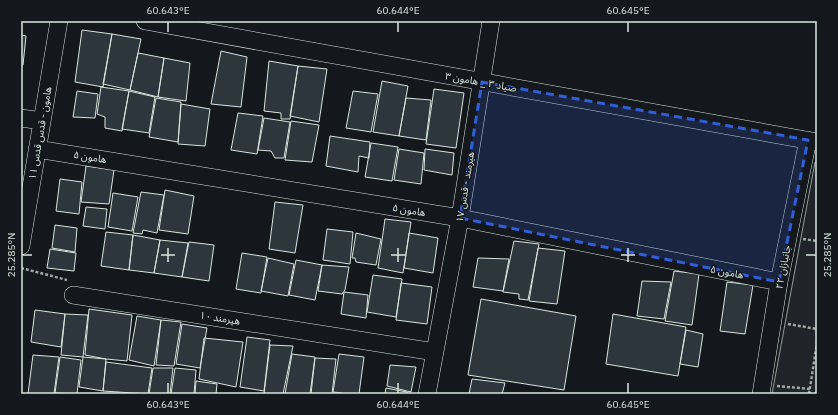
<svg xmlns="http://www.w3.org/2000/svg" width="838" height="415" font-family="'IBM Plex Sans','Noto Sans Arabic',sans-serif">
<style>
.green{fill:#202428;stroke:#939e99}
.building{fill:#2c363c;stroke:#d8e6dc}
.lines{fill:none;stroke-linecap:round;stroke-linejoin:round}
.minor-casing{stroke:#d8e6dc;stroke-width:18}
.path{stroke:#9da8a2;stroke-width:2.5;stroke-dasharray:3 2;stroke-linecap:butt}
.minor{stroke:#14181c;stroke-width:17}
.marked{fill:#305dd8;fill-opacity:0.2;stroke:#305dd8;stroke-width:3;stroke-dasharray:8 5;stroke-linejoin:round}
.ticks{fill:none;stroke:#d8e6dc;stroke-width:1.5}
.labels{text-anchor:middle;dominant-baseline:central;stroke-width:3;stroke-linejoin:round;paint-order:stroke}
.street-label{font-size:10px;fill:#d8e6dc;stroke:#14181c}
.neatline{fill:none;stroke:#d8e6dc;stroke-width:1.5}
.ticks-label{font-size:10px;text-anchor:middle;fill:#d8e6dc}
</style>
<rect width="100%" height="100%" fill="#14181c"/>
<!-- green -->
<path class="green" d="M815 162 817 163V394H772Z"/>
<!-- building -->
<path class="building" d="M82 30 112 34 103 87 75 82Z
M112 34 141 39 130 90 103 84Z
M21 35 26 36 23 65H21Z
M221 51 247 57 241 107 211 104Z
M138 53 164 58 158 97 130 90Z
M164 58 190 63 186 101 158 97Z
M269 61 298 66 290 119H281V113L264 111Z
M298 66 327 69 319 122 290 116Z
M382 81 408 86 399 136 373 132Z
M101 87 129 91 122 131 105 128V117L97 114Z
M434 89 464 93 456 148 426 144Z
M77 91 98 94 95 118 73 117Z
M129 91 155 97 149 133 122 129Z
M353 91 378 94 371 132 346 128Z
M156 98 181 102 178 142 149 137Z
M406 98 431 100 426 140 399 136Z
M181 104 210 109 205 146 178 144Z
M238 113 263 116 257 154 231 150Z
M264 118 290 122 284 158H275L271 151 258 150Z
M291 121 319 125 312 162 285 160Z
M330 136 370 142 369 158 359 156 358 172 326 166Z
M371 143 398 147 392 181 365 177Z
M399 149 424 153 421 184 394 180Z
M425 149 454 153 452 175 424 170Z
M86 166 114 170 109 204 81 202Z
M60 179 82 182 79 214 56 211Z
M165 190 194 196 188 234 159 230Z
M141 192 164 195 157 233 143 230 142 234 133 233Z
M113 193 138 197 132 231 108 227Z
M275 202 303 205 295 253 269 249Z
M86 207 107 209 105 229 83 226Z
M385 219 411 222 403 273 378 268Z
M55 225 77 228 75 252 52 248Z
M327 229 353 232 350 264 323 260Z
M106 232 133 235 129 270 101 266Z
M356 233 381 239 376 265 356 262 355 258H352Z
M409 233 438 238 433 273 404 268Z
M133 235 160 240 154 273 129 270Z
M160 240 188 243 182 277 154 273Z
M514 241 539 244 528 300 519 299V294L503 292Z
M189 242 214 245 209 281 182 277Z
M538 248 565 251 557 304 529 301Z
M50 249 76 253 74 271 47 268Z
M242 253 267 257 261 293 236 289Z
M268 258 294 264 288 296 261 291Z
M478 258 509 259 503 291 473 287Z
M296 260 322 265 315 300 289 295Z
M322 265 349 267 345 290 342 294 318 291Z
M674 271 699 274 692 325 665 321Z
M373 275 402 279 396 317 367 312Z
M642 281 671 282 664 319 637 316Z
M727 282 753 285 745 334 720 331Z
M401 283 432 287 427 324 396 320Z
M344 292 368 295 366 318 341 314Z
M481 299 576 316 564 390 468 375Z
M89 309 132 315 127 361 106 359 85 355Z
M35 310 65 314 61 347 31 342Z
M65 314 88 315 83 357 61 355Z
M613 314 686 327 678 376 606 364Z
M137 316 161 320 154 366 129 360Z
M161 320 181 322 174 366 156 365Z
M182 324 207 328 200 368 176 364Z
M686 330 703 334 698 367 680 364Z
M247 337 270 340 264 391 240 387Z
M204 338 243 342 236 387 199 379Z
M270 345 293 346 283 394H264Z
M292 354 315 357 310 394H285Z
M339 354 364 357 359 394H342V393L333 392Z
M33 355 59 357 54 394H28Z
M60 357 81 360 77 394 55 393Z
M83 357 106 359 103 391 79 387Z
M315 358 336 359 332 394H311Z
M106 362 152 368 148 394 103 391Z
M390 365 416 367 411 392 387 386Z
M153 368H173L170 394H149Z
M175 368 196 370 194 394H171Z
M472 379 505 383 502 394H469Z
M196 381 217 384 216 394H195Z
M386 388 407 392V394H385Z"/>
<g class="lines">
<defs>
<path id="minor" d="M145 21 817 142
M21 118 42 121
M37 149 460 218 779 282
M21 246 59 21
M73 295 435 352
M427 394 460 218 491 21
M761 394 779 282 808 140"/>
</defs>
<!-- minor casing -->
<use href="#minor" class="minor-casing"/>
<!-- path -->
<path class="path" d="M803 239 817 241
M21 268 67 280
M788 324 817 329
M777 386 810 389
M809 394 817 343"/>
<!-- minor -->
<use href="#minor" class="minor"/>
</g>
<!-- marked area -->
<path class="marked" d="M482 82 808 140 779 282 460 218Z"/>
<!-- ticks -->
<path class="ticks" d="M168 22V32M398 22V32M628 22V32M168 248V262M398 248V262M628 248V262M22 255H32M161 255H175M391 255H405M621 255H635M806 255H816M168 383V393M398 383V393M628 383V393"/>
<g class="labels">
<!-- street labels -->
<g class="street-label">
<text transform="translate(481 82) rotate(10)">صیاد ۳ _ هامون ۳</text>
<text transform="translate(40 133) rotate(-80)">هامون - قدس قدس ۱۱</text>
<text transform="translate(90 157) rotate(9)">هامون ۵</text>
<text transform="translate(465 187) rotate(-81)">هیرمند - قدس ۱۷</text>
<text transform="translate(409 210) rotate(9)">هامون ۵</text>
<text transform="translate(783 267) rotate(-79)">جانبازان ۲۲</text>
<text transform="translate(727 272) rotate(11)">هامون ۵</text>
<text transform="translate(220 318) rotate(9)">هیرمند ۱۰</text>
</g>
</g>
<!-- border -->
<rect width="838" height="415" fill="none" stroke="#14181c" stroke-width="44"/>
<rect x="22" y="22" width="794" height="371" class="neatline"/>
<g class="ticks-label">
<text x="168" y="14">60.643°E</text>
<text x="398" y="14">60.644°E</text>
<text x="628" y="14">60.645°E</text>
<text transform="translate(11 255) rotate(-90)" y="4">25.285°N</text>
<text transform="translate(827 255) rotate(-90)" y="4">25.285°N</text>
<text x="168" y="408">60.643°E</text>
<text x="398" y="408">60.644°E</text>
<text x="628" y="408">60.645°E</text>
</g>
</svg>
